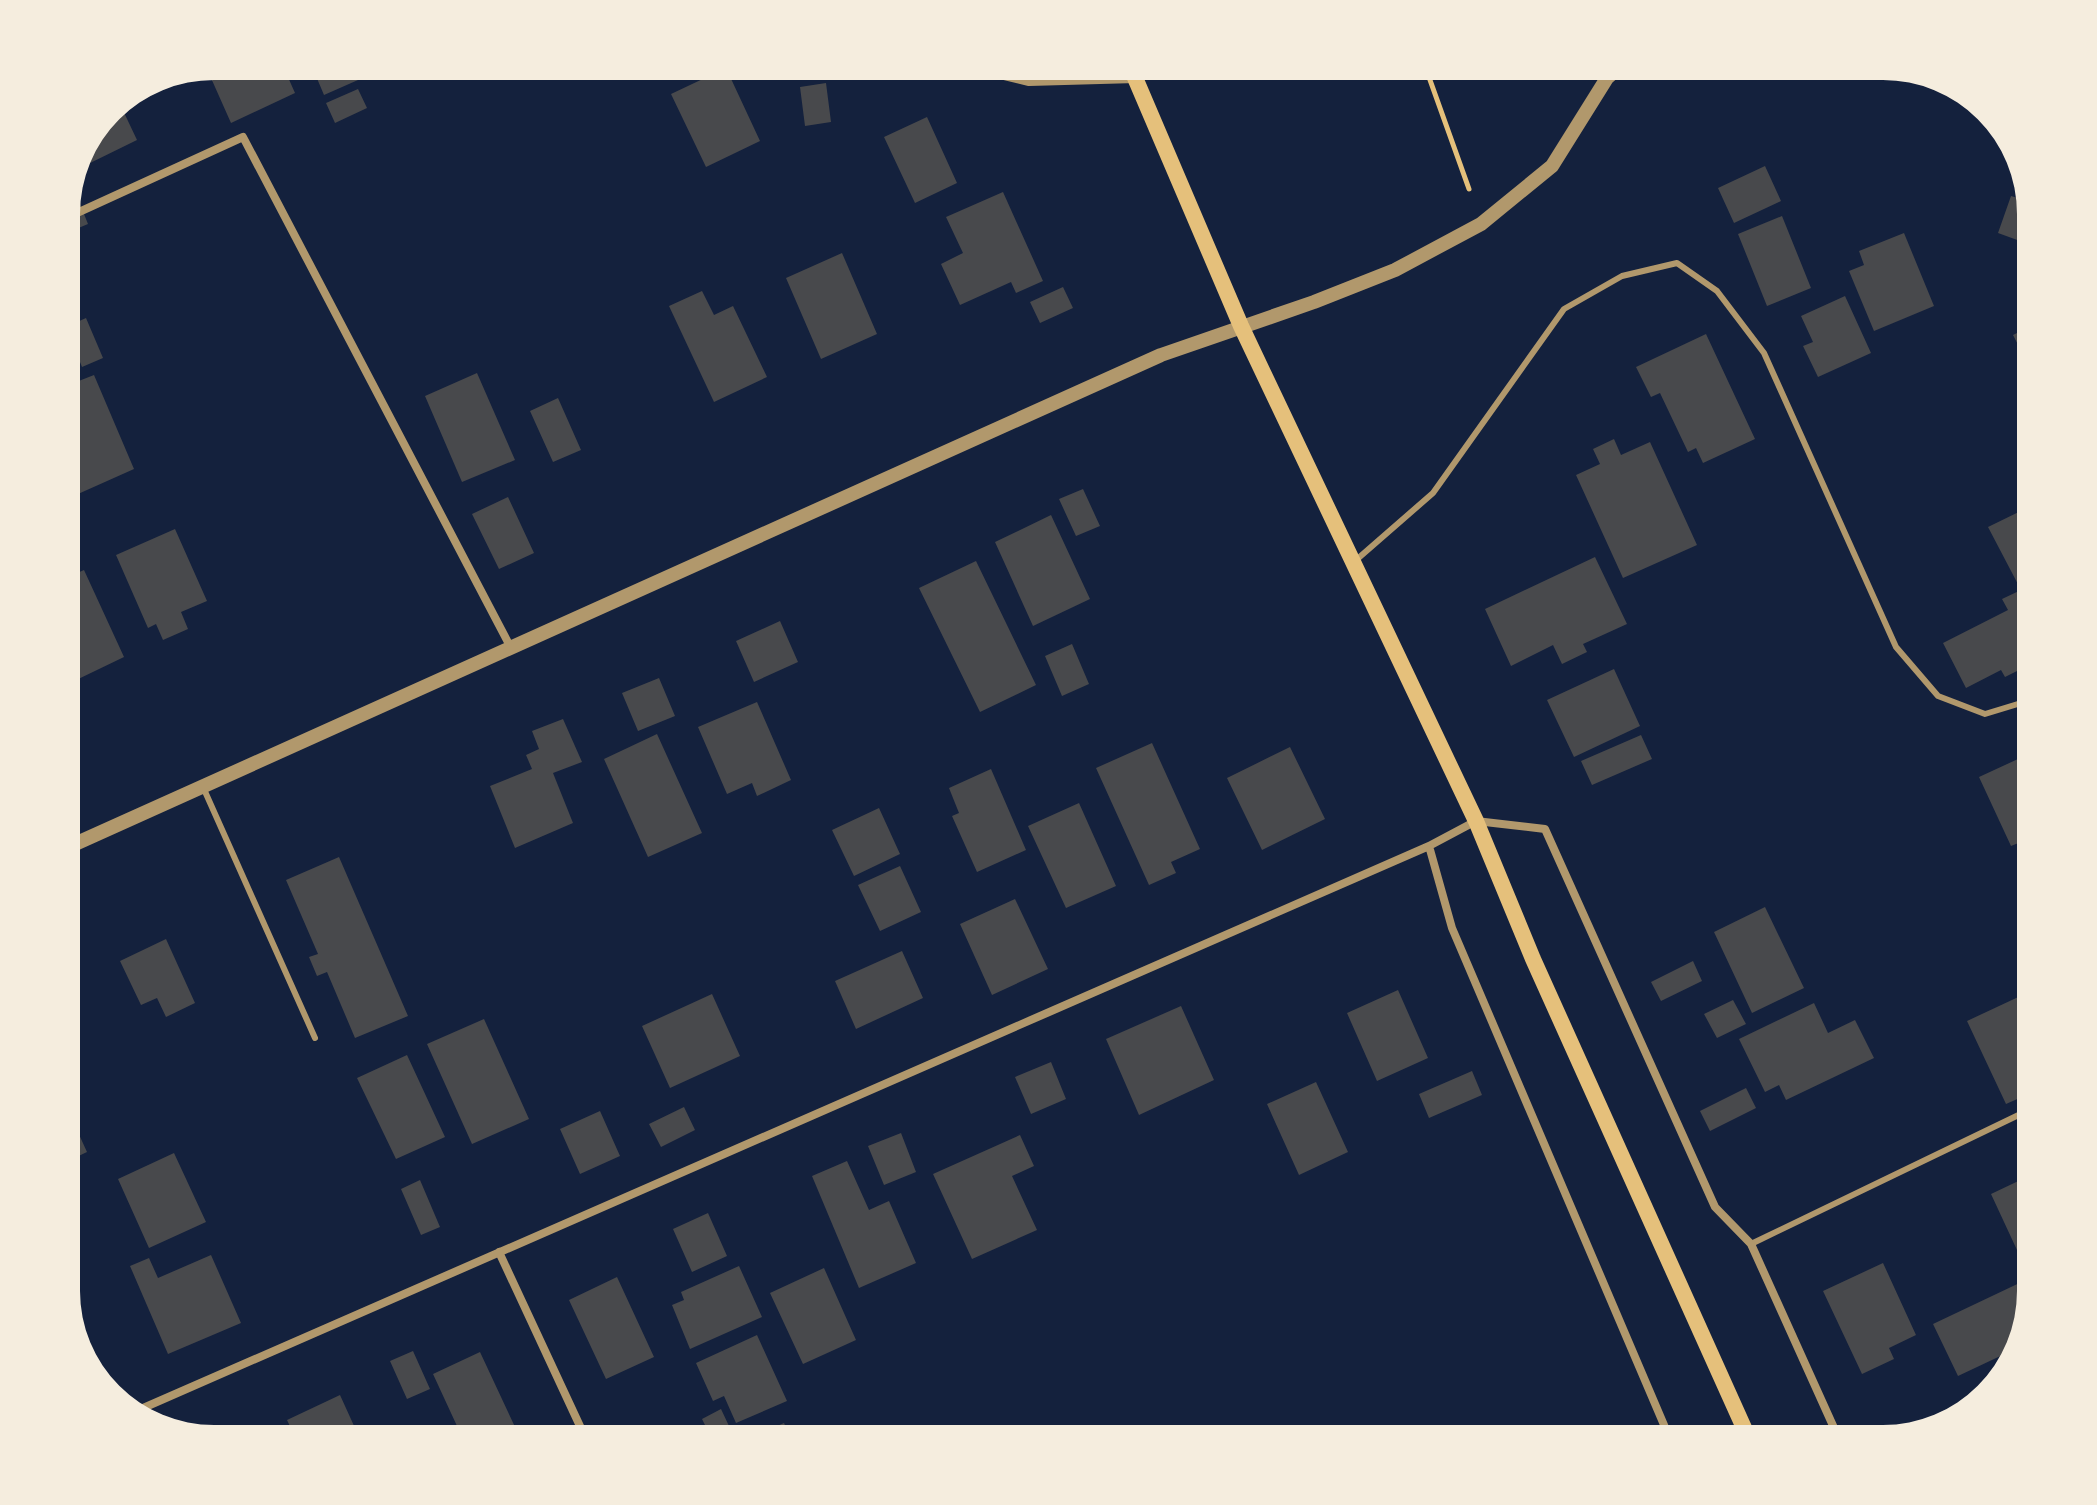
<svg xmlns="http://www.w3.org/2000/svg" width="2097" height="1505" font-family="'Source Sans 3',sans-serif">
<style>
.building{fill:#48494c}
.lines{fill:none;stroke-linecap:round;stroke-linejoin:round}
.path{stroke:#e5c07b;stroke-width:5}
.service{stroke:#b1986c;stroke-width:6}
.minor{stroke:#b1986c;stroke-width:8}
.tertiary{stroke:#b1986c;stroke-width:14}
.secondary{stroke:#e5c07b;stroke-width:16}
</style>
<rect width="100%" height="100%" fill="#14213d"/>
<!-- building -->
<path class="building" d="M214 66H283L295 93 231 123 207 69Z
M339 66H352L358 80 324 95 316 76Z
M726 68 760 141 706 167 671 94Z
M826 83 831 122 805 126 800 87Z
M358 89 367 108 335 123 326 103Z
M119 102 137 140 84 166 79 156 81 149Z
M927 117 957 183 915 203 884 137Z
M1765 166 1781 201 1734 223 1718 188Z
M72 184 88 224 69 232 66 204Z
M1003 192 1043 281 1016 293 1011 282 960 305 941 264 963 253 946 217Z
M2011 196 2028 201 2031 214V245L1998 233Z
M1782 216 1811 288 1767 306 1738 234Z
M1904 233 1934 306 1874 331 1849 271 1864 265 1859 251Z
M842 253 877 334 821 359 786 278Z
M1063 287 1073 308 1040 323 1030 302Z
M702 291 714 315 733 306 767 377 714 402 669 306Z
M1845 296 1871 353 1818 377 1803 346 1813 342 1801 316Z
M86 318 103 358 82 367 66 327Z
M2031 326V370L2013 335Z
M1706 334 1755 439 1703 463 1696 448 1688 452 1660 393 1651 397 1636 367Z
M477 373 515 460 462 482 425 396Z
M94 375 134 469 78 494 66 467V386Z
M558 398 581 450 553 462 530 411Z
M1614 439 1621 455 1650 442 1697 545 1623 578 1576 475 1600 464 1593 449Z
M1083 489 1100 526 1076 536 1059 499Z
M508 497 534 553 499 569 472 514Z
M2031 506V656L2022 661 2025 667 2005 677 2001 670 1966 688 1943 643 2008 610 2002 599 2021 590 1988 527Z
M1051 515 1090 599 1033 626 995 542Z
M175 529 207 601 181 612 188 629 163 640 156 624 148 628 116 555Z
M1595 557 1627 624 1583 644 1587 652 1562 664 1553 645 1511 666 1485 609Z
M976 561 1036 685 980 712 919 588Z
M84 570 124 657 70 683 66 675V578Z
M780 621 798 662 754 682 736 641Z
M1072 644 1089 684 1062 696 1045 656Z
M1614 669 1640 726 1574 757 1547 700Z
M659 678 675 716 638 731 622 693Z
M757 702 791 780 757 796 752 783 727 794 698 727Z
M563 719 582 762 553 773 573 823 515 848 490 786 532 769 526 755 539 749 532 731Z
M657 734 702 833 648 857 604 759Z
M1641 735 1652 759 1592 785 1581 761Z
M1152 743 1200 849 1171 862 1176 873 1149 885 1096 768Z
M1290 747 1325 819 1262 850 1227 778Z
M2031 753V838L2011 846 1979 777Z
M991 769 1026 850 977 872 952 816 959 813 949 788Z
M1079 803 1116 886 1066 908 1028 826Z
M879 808 900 854 854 876 832 830Z
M339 857 408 1016 355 1038 327 972 317 976 309 957 318 954 286 880Z
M900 866 921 912 880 931 858 885Z
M1015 899 1048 969 992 995 960 924Z
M1765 907 1804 988 1752 1013 1714 932Z
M166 939 195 1003 166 1017 157 998 141 1005 120 961Z
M902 951 923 998 856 1029 835 981Z
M1693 961 1702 981 1661 1001 1651 982Z
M1398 990 1428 1058 1377 1081 1347 1013Z
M2029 992 2031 997V1093L2006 1104 1967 1021Z
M712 994 740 1056 670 1088 642 1026Z
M1733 1000 1746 1024 1717 1038 1704 1014Z
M1814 1003 1828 1033 1855 1020 1874 1058 1786 1100 1779 1085 1765 1092 1739 1039Z
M1181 1006 1214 1080 1139 1115 1106 1039Z
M484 1019 529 1119 472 1144 427 1044Z
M407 1055 445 1137 396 1159 357 1078Z
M1051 1062 1066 1099 1031 1114 1015 1077Z
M1472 1071 1482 1095 1429 1118 1419 1094Z
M1316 1082 1348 1152 1299 1175 1267 1104Z
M1746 1088 1756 1108 1710 1131 1700 1111Z
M66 1106 87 1152 66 1162Z
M684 1107 695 1130 661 1147 649 1124Z
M600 1111 620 1156 580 1174 560 1129Z
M901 1133 916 1172 884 1185 868 1146Z
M1020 1135 1034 1166 1012 1176 1037 1230 972 1259 933 1174Z
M174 1153 206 1222 149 1248 118 1179Z
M847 1161 869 1210 889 1201 916 1263 859 1288 812 1176Z
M2031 1175V1291L2011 1351 1958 1376 1933 1324 2030 1278 1991 1194Z
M420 1180 440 1227 421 1235 401 1189Z
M708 1213 727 1256 692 1272 673 1229Z
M211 1255 241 1323 168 1354 130 1266 149 1258 158 1278Z
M1883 1263 1916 1335 1889 1348 1894 1359 1862 1374 1823 1291Z
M739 1266 762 1317 690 1349 672 1305 684 1300 681 1292Z
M824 1268 856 1340 803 1364 770 1293Z
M617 1277 654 1357 606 1379 569 1300Z
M757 1335 787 1401 736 1423 724 1396 713 1401 696 1363Z
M413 1351 430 1389 407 1399 390 1361Z
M480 1352 515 1427 490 1439H463L433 1374Z
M340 1395 360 1439H296L287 1420Z
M721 1409 729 1426 710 1435 702 1419Z
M784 1423 791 1439H748Z"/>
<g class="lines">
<!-- path -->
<path class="path" d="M1425 66 1469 189"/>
<!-- service -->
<path class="service" d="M1355 561 1433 493 1564 309 1622 276 1677 263 1717 291 1764 353 1896 647 1938 696 1985 714 2031 700
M203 787 315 1038
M1751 1244 2031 1109"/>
<!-- minor -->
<path class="minor" d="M963 66 1029 82 1136 79
M66 218 243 137 511 648
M1429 846 1452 928 1670 1439
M499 1252 586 1439
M134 1412 1429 846 1476 821 1545 829 1715 1207 1751 1244 1839 1439"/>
<!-- tertiary -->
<path class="tertiary" d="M66 848 1161 355 1314 302 1395 270 1481 224 1552 166 1607 78 1621 66"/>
<!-- secondary -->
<path class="secondary" d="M1130 66 1241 326 1476 821 1533 959 1749 1439"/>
</g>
<!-- crop -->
<path d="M0 0H2097V1505H0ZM214 80H1883A134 134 0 0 1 2017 214V1291A134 134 0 0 1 1883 1425H214A134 134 0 0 1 80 1291V214A134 134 0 0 1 214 80Z" fill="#f5edde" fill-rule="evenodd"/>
</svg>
